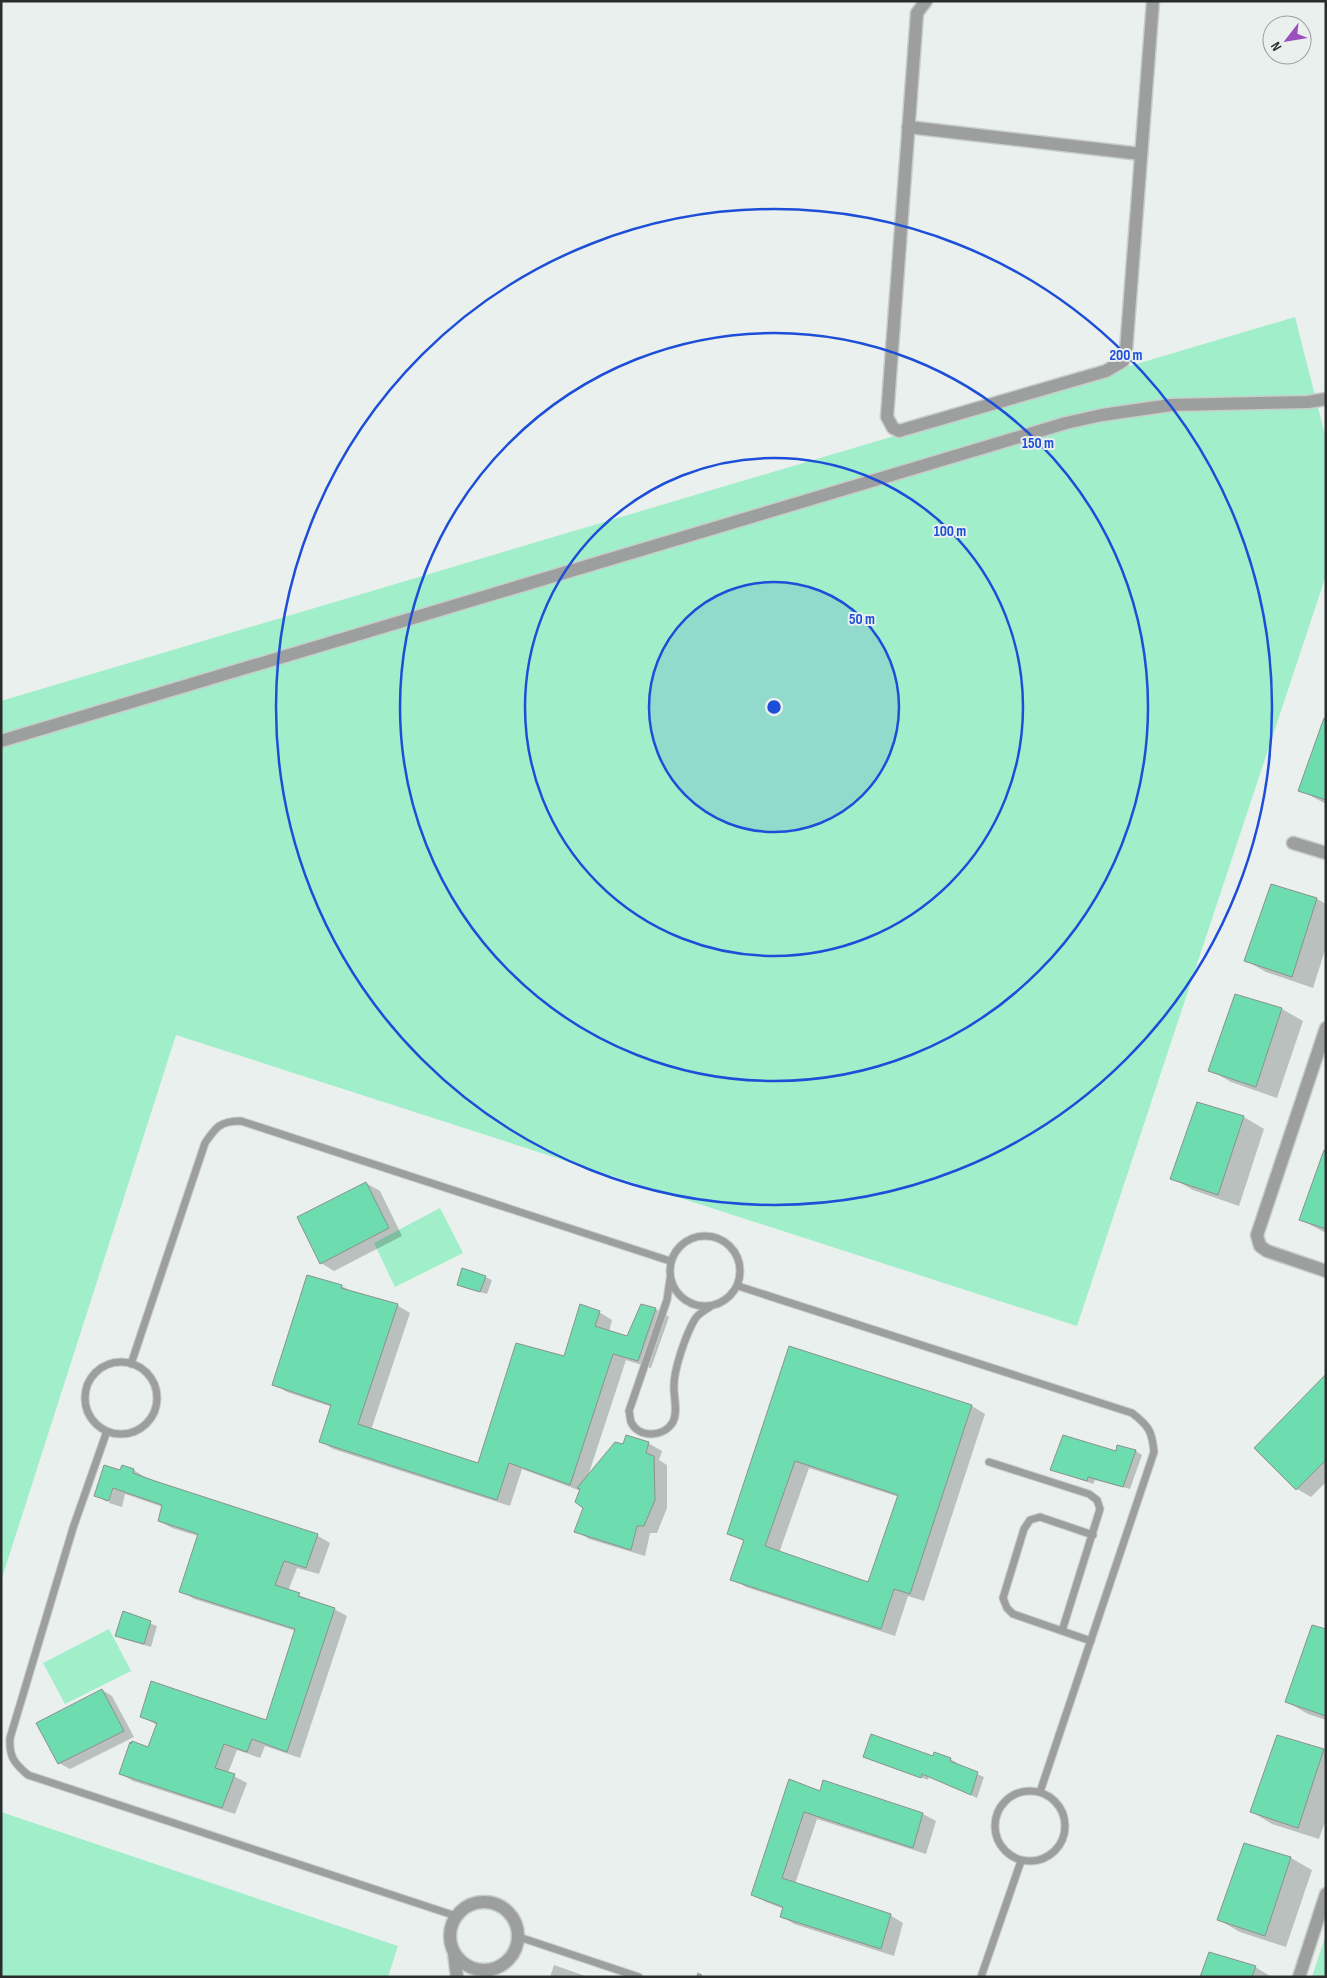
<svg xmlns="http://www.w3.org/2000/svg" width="1327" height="1978" font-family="'Sofia Sans Condensed',sans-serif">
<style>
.green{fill:#a1eecb}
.shadow{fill:#0003;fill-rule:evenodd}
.building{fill:#6ddcaf;stroke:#8b928f;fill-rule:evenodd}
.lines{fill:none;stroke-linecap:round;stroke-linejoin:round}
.lane-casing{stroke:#c7cdca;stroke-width:9}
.street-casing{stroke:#c7cdca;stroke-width:15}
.path{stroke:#9ea3a0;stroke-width:3;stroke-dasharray:5 2.5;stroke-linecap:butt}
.lane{stroke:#9c9f9d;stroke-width:7}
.street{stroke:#9c9f9d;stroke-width:12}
.ring{fill:none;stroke:#1d4ed8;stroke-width:2.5}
.centre{fill:#1d4ed8;stroke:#e9f0ed;stroke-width:2.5}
.ring-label{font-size:15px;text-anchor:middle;font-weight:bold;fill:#1d4ed8;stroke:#e9f0ed;stroke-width:4;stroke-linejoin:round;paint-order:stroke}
</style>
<rect width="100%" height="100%" fill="#e9f0ed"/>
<!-- green -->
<path class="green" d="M1295 317 1326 439V575L1077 1326 176 1035 1 1581V701Z
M440 1208 463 1253 395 1287 374 1243Z
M109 1629 131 1671 65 1704 43 1663Z
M1 1812 398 1946 388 1977H1Z
M1326 1934V1977H1312Z"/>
<!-- shadow -->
<path class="shadow" d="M1326 716V804L1300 790Z
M1271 885 1317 899 1326 904V947L1313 988 1266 972 1245 960Z
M1282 1009 1303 1021 1277 1098 1231 1082 1210 1070Z
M1244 1117 1264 1129 1239 1206 1193 1190 1172 1178Z
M1326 1148V1233L1301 1220Z
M366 1183 380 1191 402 1236 334 1271 321 1263Z
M308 1277 342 1286 354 1293 397 1305 410 1313 371 1430 479 1465 599 1312 612 1320 609 1332 628 1337 641 1305 656 1309 669 1317 651 1368 626 1360 588 1476 624 1445 648 1443 662 1451 659 1460 667 1465V1508L657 1533H650L645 1556 589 1539 576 1531 585 1508 581 1491 522 1469 510 1506 333 1449 320 1441 332 1407 287 1392 274 1384Z
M485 1277 492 1280 487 1294 465 1288 458 1284Z
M790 1347 972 1406 985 1414 924 1601 908 1596 895 1636 746 1587 732 1579 745 1542 729 1533ZM809 1468 899 1497 869 1583 779 1553Z
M1326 1378V1482L1311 1497 1297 1489Z
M1136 1451 1142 1455 1130 1489 1095 1480 1093 1484 1051 1469 1116 1452Z
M123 1467 134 1470 146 1478V1479L155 1483 318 1536 330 1543 319 1574 297 1568 288 1591 334 1609 347 1616 300 1758 265 1746 260 1758 237 1750 228 1773 247 1783 235 1814 133 1781 121 1774 149 1748 157 1725 141 1716 267 1722 296 1631 194 1599 181 1591 198 1536 172 1528 159 1521 163 1507 125 1494 122 1507 109 1503 114 1487H112L107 1502 95 1495 121 1472Z
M123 1613 157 1626 151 1647 123 1639 116 1635Z
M1326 1630V1720L1308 1714 1287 1702Z
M102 1690 112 1696 134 1737 70 1769 59 1763 38 1723Z
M1323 1750 1326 1752V1819L1319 1839 1272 1824 1252 1812Z
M865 1756 934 1757 950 1759 957 1763 956 1765 984 1777 977 1798 929 1776 928 1780Z
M790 1781 821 1792 923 1814 936 1821 926 1854 817 1819 795 1884 890 1915 903 1923 894 1956 794 1924 781 1916 784 1909 766 1902 753 1895Z
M1245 1845 1291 1858 1312 1870 1286 1947 1240 1932 1219 1920Z
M554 1965 588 1977H550Z
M1255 1967 1272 1977H1202Z"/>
<!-- building -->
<path class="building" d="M1324 718 1326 719V800L1298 791Z
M1271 884 1317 898 1292 977 1244 961Z
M1235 994 1282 1008 1256 1087 1208 1071Z
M1197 1102 1244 1116 1218 1195 1170 1179Z
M1324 1150 1326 1151V1229L1299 1220Z
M366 1182 389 1228 320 1264 297 1217Z
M462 1268 486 1276 480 1292 457 1285Z
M307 1275 342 1285 341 1288 398 1304 358 1424 478 1463 516 1343 564 1356 580 1304 600 1311 595 1326 627 1336 641 1304 656 1308 638 1361 613 1354 570 1485 509 1463 497 1500 319 1442 331 1405 272 1385Z
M789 1346 972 1405 910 1594 894 1589 881 1629 730 1580 744 1540 727 1534ZM795 1461 898 1495 868 1582 765 1546Z
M1326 1374V1460L1296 1490 1254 1448Z
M626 1435 649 1442 646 1453 654 1456 655 1500 644 1526H637L631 1550 574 1532 583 1508 575 1502 580 1489 577 1488 615 1442 623 1444Z
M1063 1435 1116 1451 1117 1445 1136 1450 1123 1487 1088 1477 1087 1481 1050 1470Z
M104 1465 120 1470 122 1465 134 1469 133 1473 155 1481 318 1534 306 1568 284 1561 275 1585 300 1593 298 1596 335 1608 287 1752 252 1739 247 1752 224 1744 215 1768 235 1774 222 1808 119 1774 130 1742 131 1744 132 1741 148 1747 157 1723 140 1717 151 1681 266 1720 295 1629 179 1592 198 1534 158 1521 162 1505 113 1488 109 1501 94 1496Z
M123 1611 151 1621 144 1644 115 1636Z
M1312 1625 1326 1629V1716L1285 1702Z
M102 1689 124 1731 58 1764 36 1723Z
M871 1734 933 1756 934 1752 951 1758 950 1761 978 1772 971 1795 922 1774 921 1778 863 1757Z
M1277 1735 1324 1749 1298 1828 1250 1812Z
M789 1779 820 1791 823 1780 923 1813 913 1848 804 1812 782 1878 891 1914 881 1949 780 1917 783 1907 751 1895Z
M1244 1843 1291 1857 1265 1936 1217 1920Z
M1209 1952 1256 1966 1252 1977H1200Z"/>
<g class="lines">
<defs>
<path id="lane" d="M670 1271a35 35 0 1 1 70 0a35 35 0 1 1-70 0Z
M670 1279 667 1300 629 1411C630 1414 630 1419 631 1422 639 1439 664 1437 673 1422 678 1412 674 1399 674 1388 673 1371 686 1334 695 1319 698 1314 705 1310 710 1307
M738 1286 1132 1413C1149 1426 1152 1431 1154 1452L1040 1792
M85 1398a36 36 0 1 1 72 0a36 36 0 1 1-72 0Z
M131 1364 205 1143C216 1127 220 1121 241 1121L670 1261
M107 1431 73 1528 10 1738C9 1757 14 1763 28 1775L456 1916
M989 1462 1089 1494 1097 1500 1100 1509 1062 1631
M1091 1641 1013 1614 1007 1608 1003 1598 1024 1529 1030 1520 1040 1517 1093 1535
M995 1826a35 35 0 1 1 70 0a35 35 0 1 1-70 0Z
M519 1937 639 1977
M487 1976 489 1977
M981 1977 1021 1861"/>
<path id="street" d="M926 1 917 13 887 417 893 428 899 431 1106 371 1123 361 1126 351 1153 1
M908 127 1141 154
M1 741 1066 423 1102 415 1171 405 1308 402 1326 399
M1293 843 1326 853
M1326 1028 1257 1235 1260 1246 1267 1251 1326 1271
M450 1936a34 34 0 1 1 68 0a34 34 0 1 1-68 0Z
M454 1953 457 1977
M1299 1977 1326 1894"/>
</defs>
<!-- lane casing -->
<use href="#lane" class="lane-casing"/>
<!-- street casing -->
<use href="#street" class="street-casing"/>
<!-- path -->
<path class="path" d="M697 1974 704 1977"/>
<!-- lane -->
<use href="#lane" class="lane"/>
<!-- street -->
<use href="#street" class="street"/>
</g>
<!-- distance rings -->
<circle cx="774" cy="707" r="125" fill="#1d4ed8" fill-opacity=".12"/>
<g class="ring">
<circle cx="774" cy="707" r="125"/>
<circle cx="774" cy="707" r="249"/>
<circle cx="774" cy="707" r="374"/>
<circle cx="774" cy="707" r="498"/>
</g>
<circle cx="774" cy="707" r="8" class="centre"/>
<g class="ring-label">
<text x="1126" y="360">200 m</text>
<text x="1038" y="448">150 m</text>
<text x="950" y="536">100 m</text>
<text x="862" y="624">50 m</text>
</g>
<!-- border -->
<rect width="1327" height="1978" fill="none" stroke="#2b2d2c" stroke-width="5"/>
<!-- north arrow -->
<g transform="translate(1287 40) rotate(239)"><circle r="24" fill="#e9f0ed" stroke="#9da2a0"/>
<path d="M0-4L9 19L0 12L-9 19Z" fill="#9d4ebe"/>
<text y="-8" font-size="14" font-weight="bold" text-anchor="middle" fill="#2b2d2c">N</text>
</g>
</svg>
